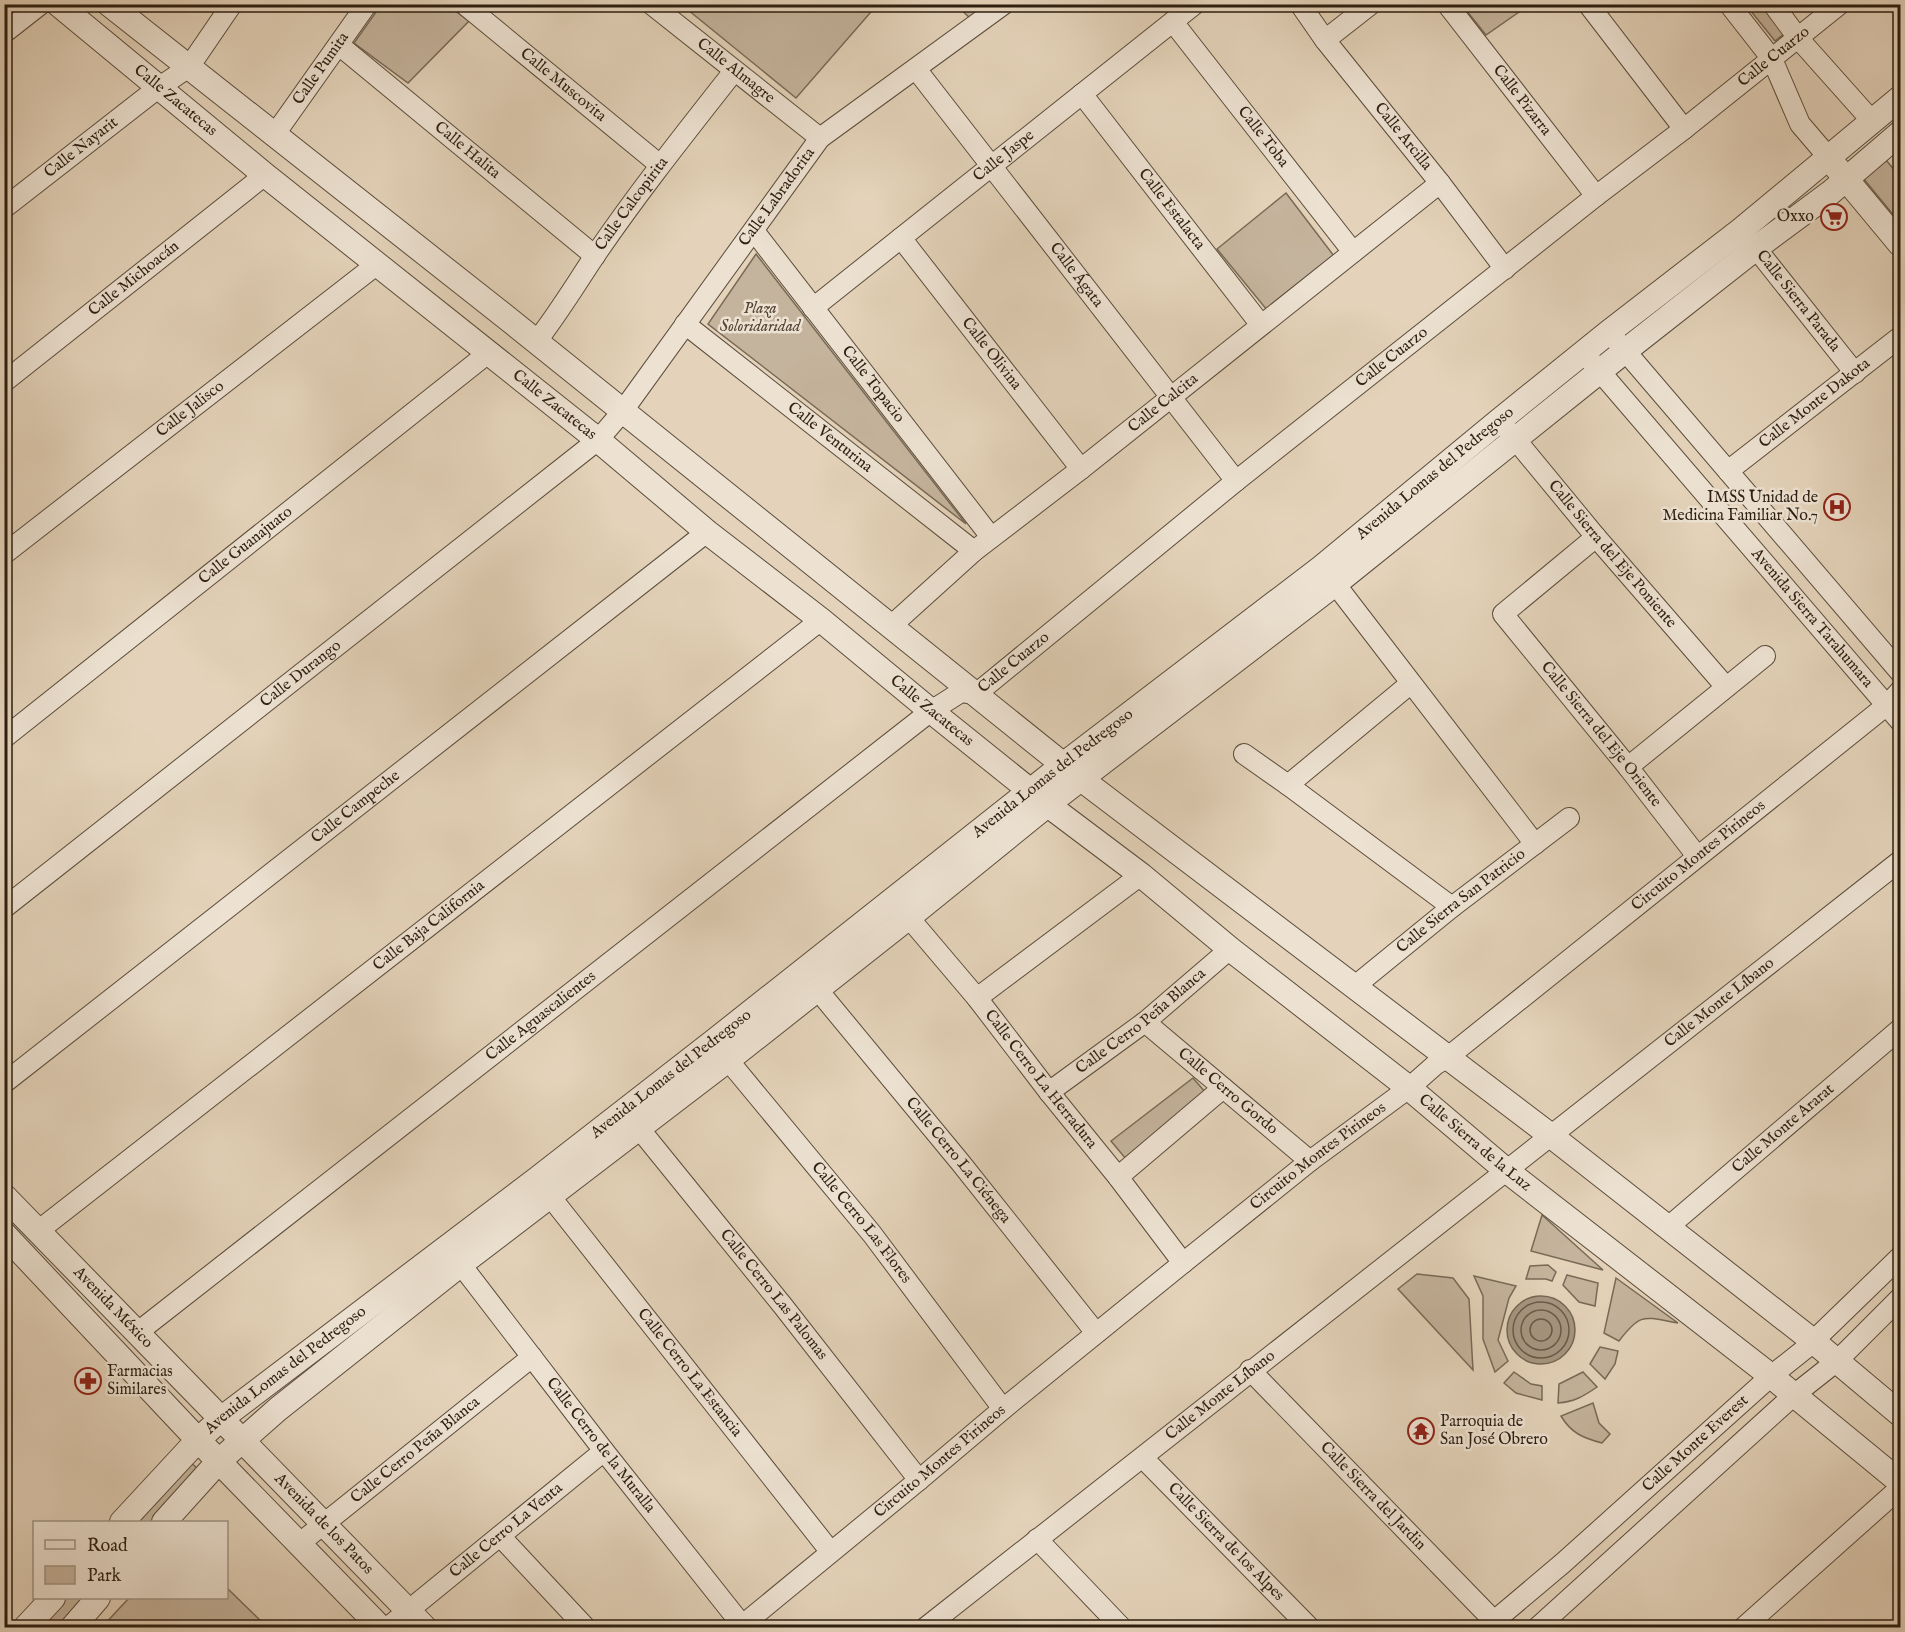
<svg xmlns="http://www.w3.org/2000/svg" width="1905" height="1632" font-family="'IM FELL English',serif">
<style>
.green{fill:#c5b49d;stroke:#796a57;stroke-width:1.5}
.water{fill:#a69681;stroke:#766654;stroke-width:1.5}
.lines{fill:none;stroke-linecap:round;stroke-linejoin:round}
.shore{stroke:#6a5a49;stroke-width:1.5}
.minor-casing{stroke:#5b4c3b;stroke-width:22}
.tertiary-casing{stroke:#5b4c3b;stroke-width:26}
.minor{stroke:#ede2d2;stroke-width:20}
.tertiary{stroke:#ede2d2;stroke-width:24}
.labels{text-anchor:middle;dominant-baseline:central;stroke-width:5;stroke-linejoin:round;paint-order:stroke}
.street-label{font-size:16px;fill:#2d1f11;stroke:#ede2d2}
.poi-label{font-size:16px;fill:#2d1f11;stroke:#ede2d2;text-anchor:end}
.park-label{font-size:16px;font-style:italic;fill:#534434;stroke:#ede2d2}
</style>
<rect width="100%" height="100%" fill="#e4d3ba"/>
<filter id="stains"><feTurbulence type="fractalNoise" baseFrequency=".00333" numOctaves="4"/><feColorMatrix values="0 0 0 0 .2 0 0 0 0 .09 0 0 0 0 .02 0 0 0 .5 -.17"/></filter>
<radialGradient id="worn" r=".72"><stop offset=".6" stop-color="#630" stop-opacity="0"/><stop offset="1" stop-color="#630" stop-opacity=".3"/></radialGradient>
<!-- green -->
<path class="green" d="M381 5H447L469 21 408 83 354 43Z
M682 5H877L796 98Z
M956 5H988L970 18Z
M1462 5H1529L1486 35Z
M1746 5H1766L1788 31 1775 41Z
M1886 160 1900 177V223L1863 178Z
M1286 193 1334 256 1267 310 1217 249Z
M756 254 966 524 708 324Z
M1193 1078 1206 1093 1126 1159 1111 1141Z
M1542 1215 1603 1270 1531 1251Z
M1548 1265 1556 1272 1552 1281 1546 1279H1526L1530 1266Z
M1417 1274 1453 1278 1469 1299 1473 1370 1398 1289Z
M1567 1275 1598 1283 1595 1306 1579 1302 1563 1285Z
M1474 1276 1516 1286 1509 1298 1498 1340 1508 1361 1495 1372 1483 1339V1296Z
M1616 1278 1678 1323C1644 1317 1641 1312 1619 1341L1604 1333Z
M1600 1347 1618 1351 1615 1364 1605 1379 1590 1364Z
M1514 1372 1531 1384 1542 1386V1400L1516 1393 1504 1383Z
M1583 1372 1597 1387C1584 1396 1574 1402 1558 1403L1559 1384Z
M1593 1403 1599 1423 1610 1434 1602 1443C1583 1438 1571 1433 1561 1416Z
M189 1461 197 1468 151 1522H133Z
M227 1588 267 1627H102L129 1598H226Z
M66 1598H87L61 1627 40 1628Z"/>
<!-- water -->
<path class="water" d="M1507 1330a34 34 0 1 1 68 0a34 34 0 1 1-68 0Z"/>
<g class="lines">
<!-- shore -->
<path class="shore" d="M1513 1330a28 28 0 1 1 56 0a28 28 0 1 1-56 0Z
M1521 1330a20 20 0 1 1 40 0a20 20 0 1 1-40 0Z
M1530 1330a11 11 0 1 1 22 0a11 11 0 1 1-22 0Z"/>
<defs>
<g id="minor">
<path id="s1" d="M464 4 660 165"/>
<path id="s2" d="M651 4 820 138"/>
<path id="s3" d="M1300 4 1325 40 1440 183 1505 269"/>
<path id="s4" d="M1447 4 1596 196"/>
<path d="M1588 4 1684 129"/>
<path d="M1729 4 1772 59 1800 124 1829 158"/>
<path d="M1773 4 1798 38 1872 121"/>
<path id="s5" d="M1173 22 1353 252"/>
<path d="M4 33 41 4"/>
<path d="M1325 40 1371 4"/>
<path id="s6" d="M339 45 595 256"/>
<path id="s7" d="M916 69 1236 481"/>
<path id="s8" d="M1082 94 1261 325"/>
<path id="s9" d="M275 134 367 4"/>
<path id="s10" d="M4 208 158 88 189 67 232 4"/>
<path id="s11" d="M754 231 991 537"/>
<path id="s12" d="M1747 237 1855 373"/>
<path id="s13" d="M901 238 1081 469"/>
<path id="s14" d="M813 308 1195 4"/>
<path id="s15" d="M685 324 974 551"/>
<path d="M1609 332 1900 672"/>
<path id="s16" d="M536 342C558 314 576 284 596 254 639 191 687 131 734 71"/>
<path id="s17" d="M1591 361 1900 721"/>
<path id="s18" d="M4 382 265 175"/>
<path id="s19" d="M1506 428 1596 537 1726 687"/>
<path id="s20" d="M1728 471 1900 337"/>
<path id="s21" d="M1596 537 1503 614 1628 767 1697 856"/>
<path id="s22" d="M4 554 376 265"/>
<path d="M1326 572 1535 844"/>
<path id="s23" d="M891 626 974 551 1081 469 1440 183"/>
<path id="s24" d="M4 738 487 354"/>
<path d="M1244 754 1288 785 1452 907"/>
<path d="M1628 767 1765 656"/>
<path d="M1288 785 1410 684"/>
<path id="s25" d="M899 906 977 998 1049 1092 1118 1177 1183 1263"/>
<path id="s26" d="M4 908 598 440 622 412 820 138 1004 4"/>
<path id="s27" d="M1355 986 1452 907 1569 818"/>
<path id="s28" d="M817 989 960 1162 1096 1333"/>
<path d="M977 998 1141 875"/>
<path id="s29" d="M1145 1022 1310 1161"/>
<path id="s30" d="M718 1048 872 1234 1003 1409"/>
<path id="s31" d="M4 1083 707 532"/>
<path id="s32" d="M1049 1092 1145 1022 1230 949"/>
<path id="s33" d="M629 1116 783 1306 919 1480"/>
<path d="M1118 1177 1223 1088"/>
<path id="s34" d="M542 1186 830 1551"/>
<path id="s35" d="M1667 1228 1900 1029"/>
<path id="s36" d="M38 1231 821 620"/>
<path id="s37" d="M452 1253 604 1451 742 1625"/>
<path id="s38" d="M138 1332 931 711 961 692 976 694 1236 481 1596 196 1684 129 1840 4"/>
<path id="s39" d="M1250 1370 1494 1621"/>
<path id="s40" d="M1143 1458 1310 1628"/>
<path d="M500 1536 586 1628"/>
<path d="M1037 1539 1122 1628"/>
<path id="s41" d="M300 1543 532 1357"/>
<path id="s42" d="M387 1628 604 1451"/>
<path id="s43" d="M739 1628 919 1480 1003 1409 1183 1263 1310 1161 1409 1088 1435 1065 1448 1057 1887 705 1900 691"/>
<path id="s44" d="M925 1628 1900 861"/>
<path id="s45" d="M1486 1628 1563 1563 1771 1376 1805 1349 1900 1257"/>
<path d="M1537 1628 1794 1395 1837 1361 1900 1298"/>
<path d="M1743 1628 1900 1488"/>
</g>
<g id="tertiary">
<path id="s46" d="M58 4 265 175 598 440 707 532 821 620 931 711 1048 805 1141 875 1230 949 1409 1088 1507 1171 1771 1376 1900 1482"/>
<path d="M109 4 502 314 1081 779 1550 1135 1813 1341 1900 1414"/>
<path d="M1836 167 1900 244"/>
<path id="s47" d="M4 1196 425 1628"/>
<path d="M4 1234 198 1440 381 1628"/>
<path id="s48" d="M122 1522 198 1440 222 1418 537 1179 713 1042 1063 765 1322 567 1500 420 1609 332 1741 230 1900 98"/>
<path d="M164 1522 219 1461 278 1409 461 1264 728 1060 909 917 1056 798 1335 584 1625 351 1756 248 1830 193 1900 133"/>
<path d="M25 1628 53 1598"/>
<path d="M72 1628 98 1598"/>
</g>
</defs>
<!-- minor casing -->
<use href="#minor" class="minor-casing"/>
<!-- tertiary casing -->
<use href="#tertiary" class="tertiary-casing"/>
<!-- minor -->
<use href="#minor" class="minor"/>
<!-- tertiary -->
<use href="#tertiary" class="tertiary"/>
</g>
<!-- icons -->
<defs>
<symbol id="supermarket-ring" viewBox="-11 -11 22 22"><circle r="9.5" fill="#ede2d2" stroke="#8f2418" stroke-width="1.5"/><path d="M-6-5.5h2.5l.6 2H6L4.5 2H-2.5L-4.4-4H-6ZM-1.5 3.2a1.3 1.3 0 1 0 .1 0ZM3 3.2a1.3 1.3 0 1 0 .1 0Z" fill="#8f2418"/></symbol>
<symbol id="hospital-ring" viewBox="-11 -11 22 22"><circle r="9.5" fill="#ede2d2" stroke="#8f2418" stroke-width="1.5"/><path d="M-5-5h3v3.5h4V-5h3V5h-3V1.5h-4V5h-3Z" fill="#8f2418"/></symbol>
<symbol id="pharmacy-ring" viewBox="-11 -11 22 22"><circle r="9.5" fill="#ede2d2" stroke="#8f2418" stroke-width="1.5"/><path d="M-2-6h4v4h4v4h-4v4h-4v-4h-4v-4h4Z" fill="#8f2418"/></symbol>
<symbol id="temple-ring" viewBox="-11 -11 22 22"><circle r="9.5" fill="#ede2d2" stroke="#8f2418" stroke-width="1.5"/><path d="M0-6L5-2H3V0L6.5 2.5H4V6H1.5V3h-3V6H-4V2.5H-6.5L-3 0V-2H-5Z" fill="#8f2418"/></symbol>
</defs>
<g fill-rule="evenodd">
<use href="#supermarket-ring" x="1819" y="202" width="30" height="30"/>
<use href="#hospital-ring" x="1822" y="492" width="30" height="30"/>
<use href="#pharmacy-ring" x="73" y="1366" width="30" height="30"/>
<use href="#temple-ring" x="1406" y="1416" width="30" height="30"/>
</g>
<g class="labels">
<!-- street labels -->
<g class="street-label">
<text stroke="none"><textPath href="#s38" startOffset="2079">Calle Cuarzo</textPath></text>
<text stroke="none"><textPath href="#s9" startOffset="80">Calle Pumita</textPath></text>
<text stroke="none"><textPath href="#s2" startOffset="108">Calle Almagre</textPath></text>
<text stroke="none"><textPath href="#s1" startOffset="128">Calle Muscovita</textPath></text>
<text stroke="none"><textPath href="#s4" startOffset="122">Calle Pizarra</textPath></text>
<text stroke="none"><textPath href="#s46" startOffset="152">Calle Zacatecas</textPath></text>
<text stroke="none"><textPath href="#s3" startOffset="168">Calle Arcilla</textPath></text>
<text stroke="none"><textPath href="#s5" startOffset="146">Calle Toba</textPath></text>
<text stroke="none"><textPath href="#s10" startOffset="98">Calle Nayarit</textPath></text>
<text stroke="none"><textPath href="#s6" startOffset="166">Calle Halita</textPath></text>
<text stroke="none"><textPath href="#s14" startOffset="244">Calle Jaspe</textPath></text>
<text stroke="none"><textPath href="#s26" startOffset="1058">Calle Labradorita</textPath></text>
<text stroke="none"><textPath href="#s16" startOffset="168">Calle Calcopirita</textPath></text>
<text stroke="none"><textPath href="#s8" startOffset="146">Calle Estalacta</textPath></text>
<text stroke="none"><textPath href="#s7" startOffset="261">Calle Ágata</textPath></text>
<text stroke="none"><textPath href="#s18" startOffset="166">Calle Michoacán</textPath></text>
<text stroke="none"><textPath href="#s12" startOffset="82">Calle Sierra Parada</textPath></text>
<text stroke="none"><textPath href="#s13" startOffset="147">Calle Olivina</textPath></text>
<text stroke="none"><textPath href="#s38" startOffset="1593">Calle Cuarzo</textPath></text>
<text stroke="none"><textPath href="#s11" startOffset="194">Calle Topacio</textPath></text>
<text stroke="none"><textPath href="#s23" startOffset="352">Calle Calcita</textPath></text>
<text stroke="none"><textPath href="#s20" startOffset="110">Calle Monte Dakota</textPath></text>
<text stroke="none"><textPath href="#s46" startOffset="638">Calle Zacatecas</textPath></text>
<text stroke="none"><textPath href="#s22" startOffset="236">Calle Jalisco</textPath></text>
<text stroke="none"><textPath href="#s15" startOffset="184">Calle Venturina</textPath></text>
<text stroke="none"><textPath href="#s48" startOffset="1682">Avenida Lomas del Pedregoso</textPath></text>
<text stroke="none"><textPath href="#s24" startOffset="309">Calle Guanajuato</textPath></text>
<text stroke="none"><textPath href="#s19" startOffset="165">Calle Sierra del Eje Poniente</textPath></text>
<text stroke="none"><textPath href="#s17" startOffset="339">Avenida Sierra Tarahumara</textPath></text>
<text stroke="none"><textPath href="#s38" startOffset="1107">Calle Cuarzo</textPath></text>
<text stroke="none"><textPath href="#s26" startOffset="378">Calle Durango</textPath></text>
<text stroke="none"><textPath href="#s46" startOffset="1124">Calle Zacatecas</textPath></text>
<text stroke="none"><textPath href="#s21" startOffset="276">Calle Sierra del Eje Oriente</textPath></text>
<text stroke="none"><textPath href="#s48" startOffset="1196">Avenida Lomas del Pedregoso</textPath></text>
<text stroke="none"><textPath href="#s31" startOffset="447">Calle Campeche</textPath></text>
<text stroke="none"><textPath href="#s43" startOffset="1232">Circuito Montes Pirineos</textPath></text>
<text stroke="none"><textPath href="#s27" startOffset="136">Calle Sierra San Patricio</textPath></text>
<text stroke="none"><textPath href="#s36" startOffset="496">Calle Baja California</textPath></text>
<text stroke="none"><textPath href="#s44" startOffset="1011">Calle Monte Líbano</textPath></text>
<text stroke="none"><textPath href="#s38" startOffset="512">Calle Aguascalientes</textPath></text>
<text stroke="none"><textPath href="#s32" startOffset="116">Calle Cerro Peña Blanca</textPath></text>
<text stroke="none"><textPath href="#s48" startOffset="710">Avenida Lomas del Pedregoso</textPath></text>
<text stroke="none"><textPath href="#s25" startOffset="224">Calle Cerro La Herradura</textPath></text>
<text stroke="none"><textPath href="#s29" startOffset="108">Calle Cerro Gordo</textPath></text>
<text stroke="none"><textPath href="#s35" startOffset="153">Calle Monte Ararat</textPath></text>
<text stroke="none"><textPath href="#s46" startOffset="1818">Calle Sierra de la Luz</textPath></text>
<text stroke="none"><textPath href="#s43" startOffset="747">Circuito Montes Pirineos</textPath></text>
<text stroke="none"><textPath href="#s28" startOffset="222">Calle Cerro La Ciénega</textPath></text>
<text stroke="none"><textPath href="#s30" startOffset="226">Calle Cerro Las Flores</textPath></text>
<text stroke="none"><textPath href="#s33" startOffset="230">Calle Cerro Las Palomas</textPath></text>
<text stroke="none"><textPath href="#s47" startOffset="156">Avenida México</textPath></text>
<text stroke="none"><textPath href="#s48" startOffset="224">Avenida Lomas del Pedregoso</textPath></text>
<text stroke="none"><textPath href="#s34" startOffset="238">Calle Cerro La Estancia</textPath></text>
<text stroke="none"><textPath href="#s44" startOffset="376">Calle Monte Líbano</textPath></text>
<text stroke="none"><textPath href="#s45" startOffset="279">Calle Monte Everest</textPath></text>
<text stroke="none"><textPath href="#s37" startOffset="243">Calle Cerro de la Muralla</textPath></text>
<text stroke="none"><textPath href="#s41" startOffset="148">Calle Cerro Peña Blanca</textPath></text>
<text stroke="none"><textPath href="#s43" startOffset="261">Circuito Montes Pirineos</textPath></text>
<text stroke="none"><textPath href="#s39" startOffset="176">Calle Sierra del Jardin</textPath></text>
<text stroke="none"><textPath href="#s47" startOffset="458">Avenida de los Patos</textPath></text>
<text stroke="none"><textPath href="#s42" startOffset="154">Calle Cerro La Venta</textPath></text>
<text stroke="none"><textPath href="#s40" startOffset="118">Calle Sierra de los Alpes</textPath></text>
</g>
<!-- poi labels -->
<g class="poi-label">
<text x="1814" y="217">Oxxo</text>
<text x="1818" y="498">IMSS Unidad de<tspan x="1818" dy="18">Medicina Familiar No.7</tspan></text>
<text x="107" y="1372" text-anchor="start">Farmacias<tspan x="107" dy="18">Similares</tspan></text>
<text x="1440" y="1422" text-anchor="start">Parroquia de<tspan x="1440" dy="18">San José Obrero</tspan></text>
</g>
<!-- park labels -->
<g class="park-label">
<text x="760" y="309">Plaza<tspan x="760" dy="18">Soloridaridad</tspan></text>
</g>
</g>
<!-- margin -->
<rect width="1905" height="1632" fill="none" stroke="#e4d3ba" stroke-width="24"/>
<rect x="6" y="6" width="1893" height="1620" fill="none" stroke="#2d1f11" stroke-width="3"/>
<rect x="12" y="12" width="1881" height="1608" fill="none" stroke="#2d1f11" stroke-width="1.5"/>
<!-- legend -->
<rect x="33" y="1521" width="195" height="78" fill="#ede2d2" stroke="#a09485" stroke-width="1.5"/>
<rect x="45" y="1540" width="30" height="9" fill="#ede2d2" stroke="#a09485" stroke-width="1.5"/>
<text x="87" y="1551" font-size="18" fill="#2d1f11">Road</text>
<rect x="45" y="1566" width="30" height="18" fill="#c5b49d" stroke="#a09485" stroke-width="1.5"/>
<text x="87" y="1581" font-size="18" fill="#2d1f11">Park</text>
<rect width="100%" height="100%" filter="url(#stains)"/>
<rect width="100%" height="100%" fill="url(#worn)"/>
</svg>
